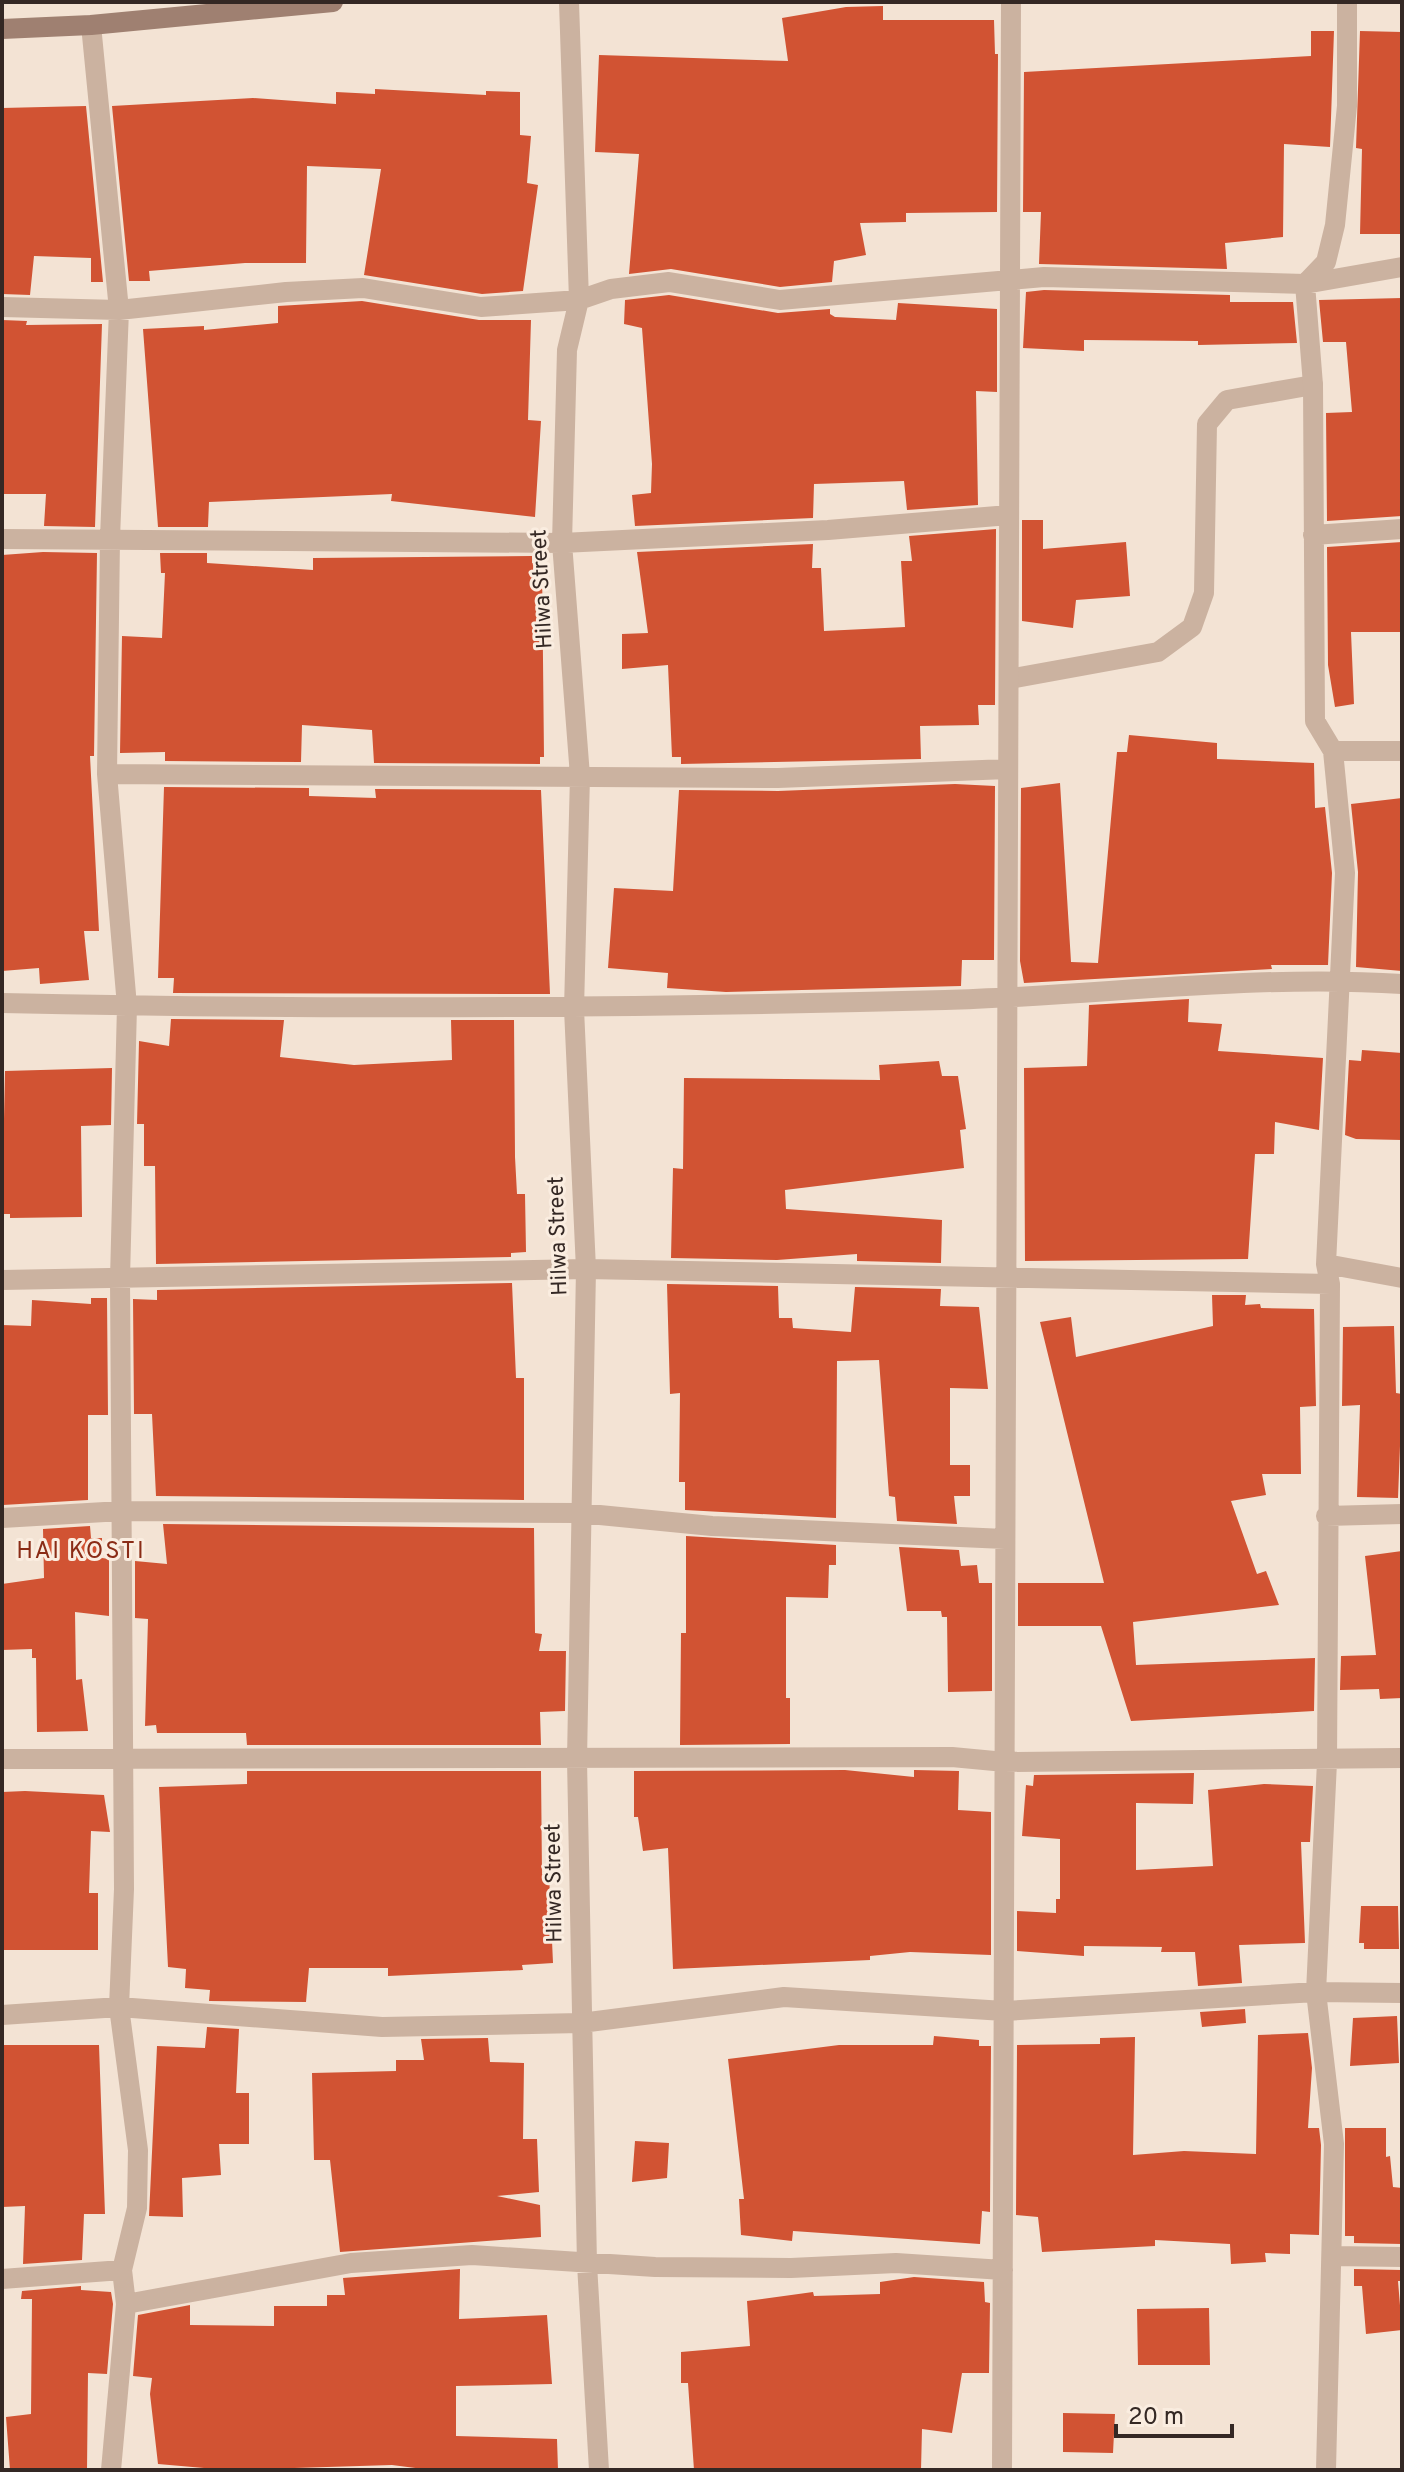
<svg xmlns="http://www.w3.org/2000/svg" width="1404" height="2472" font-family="Overpass,sans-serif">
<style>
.building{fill:#d15333}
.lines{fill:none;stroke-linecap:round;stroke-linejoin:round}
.lane{stroke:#cbb2a0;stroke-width:20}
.street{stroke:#cbb2a0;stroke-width:20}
.secondary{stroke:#9f8071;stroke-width:20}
.labels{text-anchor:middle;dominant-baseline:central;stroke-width:6;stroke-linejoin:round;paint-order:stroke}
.street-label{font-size:22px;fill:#342824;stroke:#faede0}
.neighbourhood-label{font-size:24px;letter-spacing:2px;fill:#8a2c16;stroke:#faede0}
</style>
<rect width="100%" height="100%" fill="#f3e3d4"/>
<!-- building -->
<path class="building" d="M883 6V20H994L995 54H998L997 212 906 213V222L860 223 866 255 834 261 832 282 780 287 671 269 629 274 639 154 595 152 599 55 788 61 782 18 846 7Z
M1311 31H1334L1330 147 1284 144 1283 237 1225 243 1227 269 1039 264 1041 212H1023L1024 72 1311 56Z
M1360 31 1402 32 1401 234H1360L1362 149 1356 148Z
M375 89 486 95V91L520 92V135L531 136 527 183 538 185 523 291 482 294 364 275 381 169 307 166 306 263H245L149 271 150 281H129L112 106 253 98 336 104V92L375 94Z
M86 106 103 282H91V258L34 256 30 295 2 294V108Z
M1044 290 1230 295V302H1293L1297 343 1198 345V341L1084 340V351L1023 348 1026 292Z
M669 295 778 313 830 309V314L835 317 896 320 898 303 997 309V392L976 391 978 505 907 510 904 481 814 484 813 518 635 526 632 495 651 493 652 464 642 328 624 324 625 300Z
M1402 298V516L1327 521 1326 413 1352 412 1346 342H1323L1319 300Z
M362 301 479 320H531L528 420 541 421 535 517 391 501 392 494 209 502 208 527H158L143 329 204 326V330L278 323V306Z
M2 320 27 321 26 325 102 324 95 527 44 526 46 494H2Z
M1022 520H1043V549L1126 542 1130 596 1076 600 1073 628 1022 621Z
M996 529 995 705H978L979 725 920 726 921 759 681 764V757H672L668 665 622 669V634L648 633 637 552 813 544 812 568H821L824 631 905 627 901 561H912L909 536Z
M1402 542V632H1351L1354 704 1335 707 1328 665 1327 547Z
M43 552 97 553 94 756H90L99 931H84L89 980 40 984 39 968 2 971V555Z
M160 553H207V563L313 570V558L532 556V563H542L544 757H540V764L374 763 372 730 302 725 301 762 165 761V752L120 753 122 636 162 638 165 573H161Z
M1129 735 1217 743V759L1314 763 1315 808 1325 807 1332 873 1328 965H1271L1272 969 1024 983 1020 961 1021 788 1060 783 1071 962 1098 963 1117 752H1127Z
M955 784 995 786 994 960H962L961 986 726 992 667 988 668 973 608 968 614 888 673 891 679 790 778 791Z
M164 787 309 788V796L376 798 375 789 541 790 550 994 173 993 174 978H158Z
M1402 798V971L1356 967 1358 872 1351 804Z
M1189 999 1188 1022 1222 1024 1218 1051 1323 1058 1319 1130 1275 1122 1274 1154H1255L1248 1259 1025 1261 1024 1068 1087 1066 1089 1005Z
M171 1019 284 1020 280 1057 354 1065 452 1060 451 1020H514L515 1157 517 1194H525L526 1252 511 1253V1257L156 1264 155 1166H144V1124H137L139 1041 169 1046Z
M1362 1050 1402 1053V1140L1356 1139 1345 1135 1349 1060 1361 1061Z
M939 1061 942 1076H958L966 1129 960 1130 964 1168 785 1190 786 1209 942 1220 941 1263 857 1261V1254L777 1260 671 1258 673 1168 683 1169 684 1078 880 1080 879 1065Z
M112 1068 111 1125 81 1126 82 1217 10 1218V1214H2L5 1071Z
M512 1283 516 1378H524V1500L156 1496 152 1414H134L133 1299 157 1300V1290Z
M667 1284 778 1286 779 1318H792L793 1328 851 1332 855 1287 941 1289 940 1306 979 1307 988 1389 950 1388V1465H970V1496H954L957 1524 897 1521 895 1497 889 1496 879 1360 837 1361 836 1518 685 1510V1482H679L680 1393 670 1394Z
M1212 1295H1246L1245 1305 1260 1304 1261 1308 1314 1309 1316 1406 1300 1407 1301 1474H1262L1266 1495 1231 1501 1257 1574 1266 1571 1279 1605 1133 1622 1136 1665 1315 1658 1314 1711 1131 1721 1101 1626H1018V1583H1104L1040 1322 1071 1317 1076 1357 1213 1326Z
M91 1298H107L108 1415H88V1500L3 1505 2 1325 31 1326 32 1300 91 1304Z
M1394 1326 1396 1393 1402 1394 1398 1498 1357 1497 1360 1405 1342 1406 1343 1327Z
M163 1524 534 1528 535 1633 542 1634 539 1651H566L565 1711 540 1712 541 1745H247L246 1733H157L156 1725 145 1726 148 1619 135 1618V1561L167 1564Z
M90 1526 91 1538H102V1558L109 1559V1616L75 1612 76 1680 82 1679 88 1731 37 1732 36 1658H32V1649L2 1650V1584L44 1578 43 1529Z
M686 1536 836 1545V1565H829L828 1598 786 1597V1698H790V1744L680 1745 681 1633H686Z
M899 1547 959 1550 961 1566 977 1565 979 1583H992V1691L948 1692 947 1617H942L941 1611H907Z
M1402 1551V1698L1380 1699 1379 1689 1340 1690 1341 1656 1376 1655 1365 1556Z
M845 1770 914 1777V1770L959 1771 958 1810 991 1812V1955L910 1952 870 1956V1960L673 1969 668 1848 643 1851 638 1817H634V1771Z
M247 1771H541L542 1874H549L553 1963 522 1965 523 1970 388 1976V1968H309L306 2002 209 2001 210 1990 185 1988 186 1969 168 1967 159 1787 247 1784Z
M1194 1773 1193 1804 1136 1803V1870L1213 1866 1208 1790 1264 1784 1313 1786 1310 1842H1301L1305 1943 1239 1945 1242 1983 1198 1986 1195 1952H1161L1162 1947 1084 1946V1956L1017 1951V1911L1056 1913V1899H1060V1839L1022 1836 1026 1785 1033 1786 1034 1775Z
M25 1791 104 1795 110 1832 91 1831 89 1893H98V1950H2V1792Z
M1361 1906H1398L1399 1949H1364V1943H1359Z
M1245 2009 1246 2023 1202 2027 1200 2012Z
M1397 2016 1399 2063 1350 2066 1353 2018Z
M207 2027 239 2029 236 2093H249V2144H219L221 2175 182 2178 183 2217 149 2216 157 2046 205 2048Z
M1308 2033 1312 2068 1308 2128H1319L1321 2145 1319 2235 1290 2234V2254L1265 2253 1266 2262 1231 2264 1230 2244 1155 2240V2246L1042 2252 1038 2217 1016 2215 1017 2045 1100 2044V2038L1135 2037 1133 2155 1184 2151 1256 2154 1258 2035Z
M934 2036 979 2040V2046H991L990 2212 982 2211 980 2244 793 2231 792 2241 741 2235 739 2199H744L728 2059 839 2045H933Z
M488 2038 490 2062 524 2063 523 2139H537L539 2192 497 2196 540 2205 541 2237 340 2252 330 2160H314L312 2073 396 2071V2060H424L421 2039Z
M2 2045H99L105 2214H84L82 2260 23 2264 25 2206 2 2207Z
M1345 2128H1386V2157L1390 2156 1393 2187 1402 2188V2244L1354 2243V2236H1345Z
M635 2141 669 2143 667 2178 632 2182Z
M460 2269 459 2319 547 2315 552 2384 456 2386V2436L557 2439 558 2470H431L392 2465 227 2470 158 2464 150 2394 152 2378 133 2376 138 2315 190 2305V2325L274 2326V2306H327V2295H345L343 2278Z
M1354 2269 1402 2270V2281H1398L1402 2330 1366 2334 1362 2286H1354Z
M914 2277 984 2282 985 2302 990 2303 989 2373H962L952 2433 922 2429 921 2470H694L688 2383H681V2352L750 2346 747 2301 813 2292 814 2296 880 2294V2282Z
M81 2286V2290L111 2292 113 2304 107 2374 88 2373 87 2470H10L6 2417 31 2414 32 2299H21L22 2291Z
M1209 2308 1210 2365H1138L1137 2309Z
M1063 2413 1115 2414 1113 2453 1063 2452Z"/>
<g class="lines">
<!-- lane -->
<path class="lane" d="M1009 679 1158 652 1192 627 1204 593 1207 424 1227 400 1313 385"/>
<!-- street -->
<path class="street" d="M569 2 579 300 567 350 562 543 580 776 574 1009 586 1269 577 1760 587 2264 599 2470
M91 25 119 310 110 538 107 774 127 1006 120 1279 124 1889 119 2007 138 2150 137 2208 122 2270 126 2304 111 2470
M2 307 119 310 286 292 363 288 481 307 579 300 611 289 669 282 780 300 1044 277 1305 284 1402 267
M1313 535 1402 529
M2 539 562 543 828 530 1009 515
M1333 751H1402
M107 774 778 778 1008 769
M2 1003C317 1010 630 1008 945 1000 1097 996 1251 974 1402 984
M1326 1264 1402 1278
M2 1280 586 1269 1330 1284
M1326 1516 1402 1514
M2 1518 122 1511 579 1513 712 1526 1005 1539
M2 1759 952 1757 1005 1762 1402 1758
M2 2015 119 2007 382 2027 581 2023 784 1997 1004 2011 1316 1992 1402 1993
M1332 2256 1402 2257
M2 2279 122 2270
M126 2304 351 2263 472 2255 655 2267 791 2268 896 2263 1003 2270
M1002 2470 1011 2
M1326 2470 1334 2144 1316 1992 1327 1762 1330 1284 1326 1264 1345 873 1333 751 1315 721 1313 385 1305 284 1326 262 1335 225 1347 106V2"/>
<!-- secondary -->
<path class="secondary" d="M2 29 91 25 333 2"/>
</g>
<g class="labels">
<!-- street labels -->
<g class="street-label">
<text transform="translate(543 589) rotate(-93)">Hilwa Street</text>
<text transform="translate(559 1236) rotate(-92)">Hilwa Street</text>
<text transform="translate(555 1883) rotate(-91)">Hilwa Street</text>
</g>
<!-- neighbourhood labels -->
<g class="neighbourhood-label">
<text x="81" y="1552">HAI KOSTI</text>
</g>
</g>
<!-- border -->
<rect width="1404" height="2472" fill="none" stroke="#342824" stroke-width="8"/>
<!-- scale -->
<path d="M1116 2424v12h116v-12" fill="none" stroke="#342824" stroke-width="4"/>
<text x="1128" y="2424" font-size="24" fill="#342824" stroke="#faede0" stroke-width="6" paint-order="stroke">20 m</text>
</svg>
